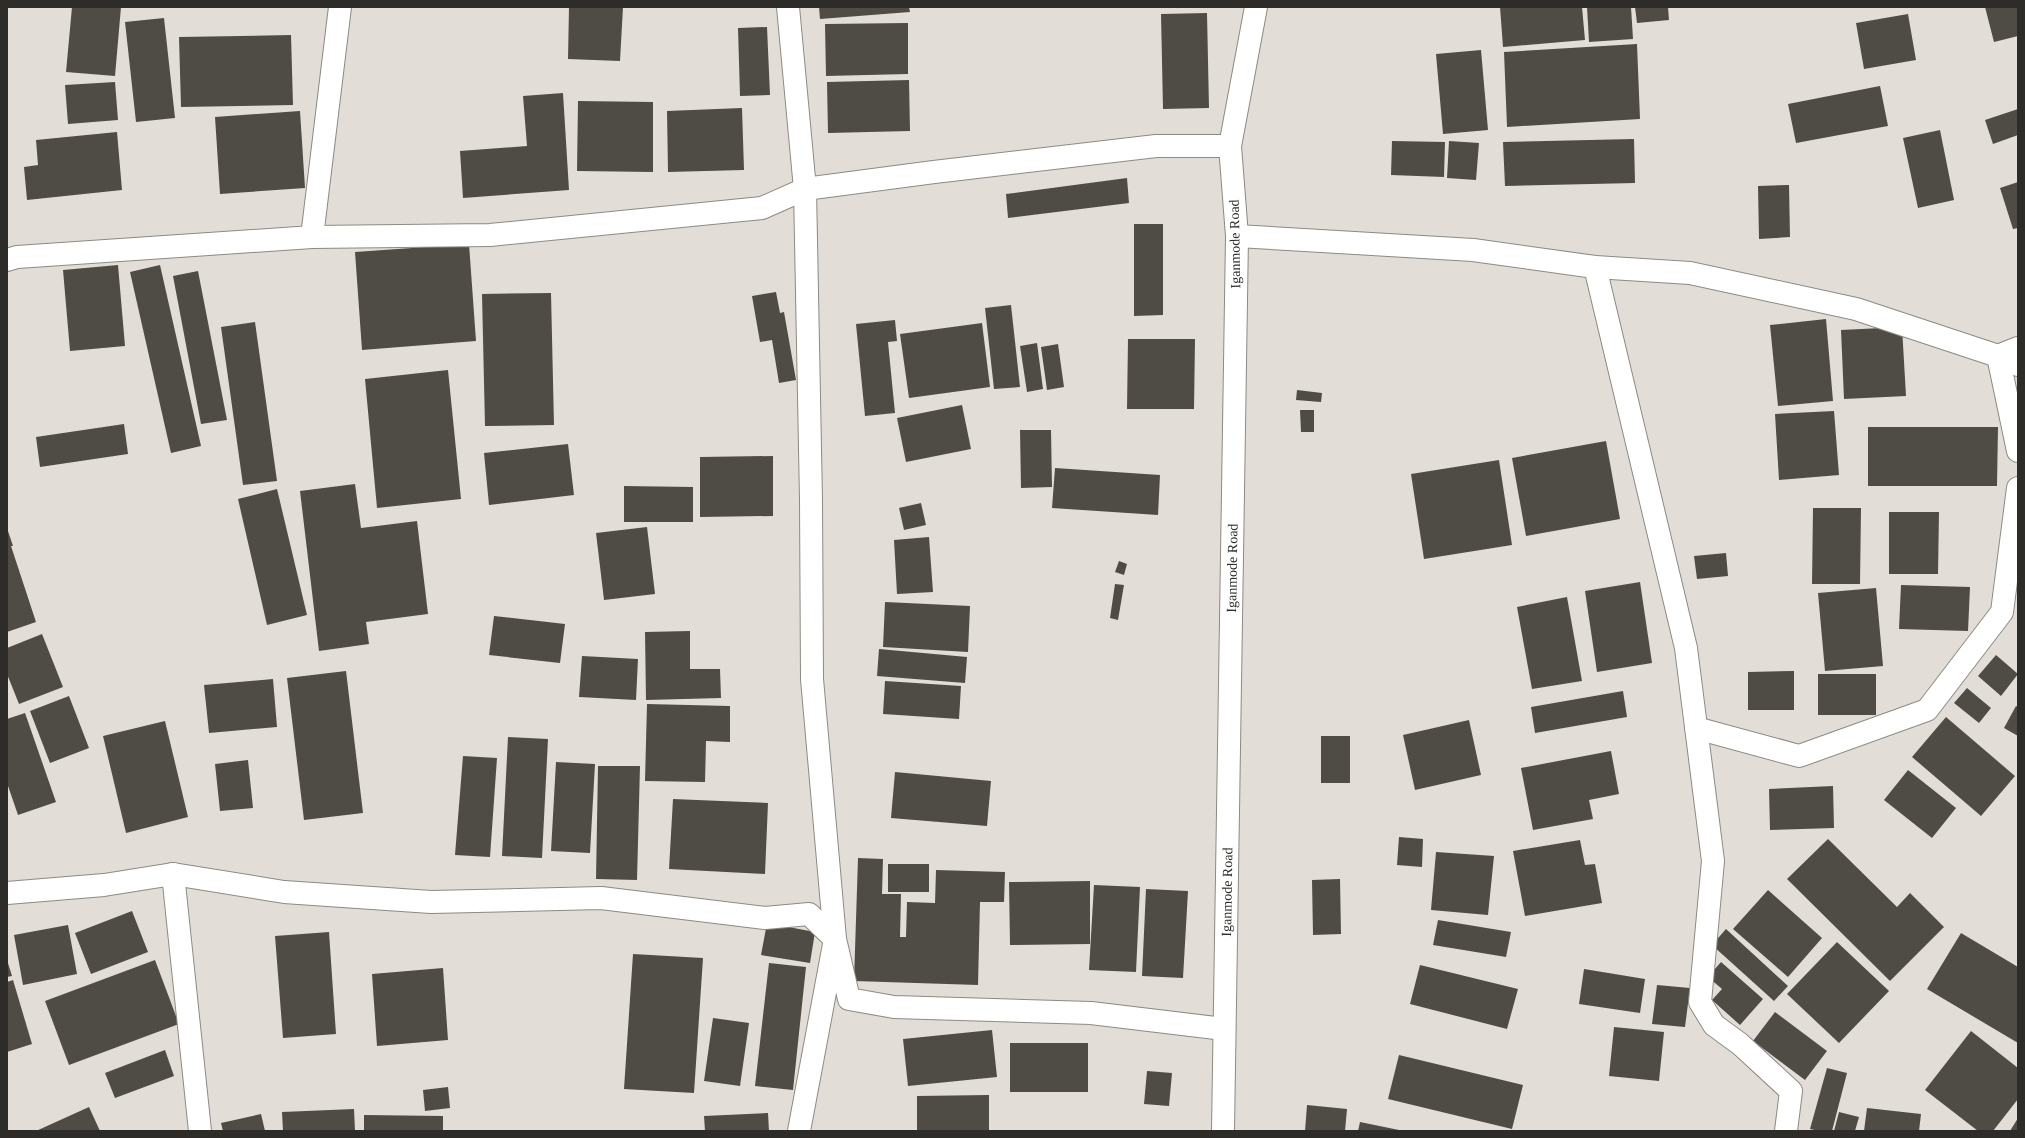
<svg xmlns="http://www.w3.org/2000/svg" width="2025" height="1138" font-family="Georgia,serif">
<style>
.building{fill:#4f4c46}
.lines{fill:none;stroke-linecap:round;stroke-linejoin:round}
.minor-casing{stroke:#8d8a83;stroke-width:24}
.minor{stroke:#fff;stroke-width:22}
.labels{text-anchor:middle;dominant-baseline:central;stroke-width:4;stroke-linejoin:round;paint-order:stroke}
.street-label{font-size:14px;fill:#2d2c29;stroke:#fff}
</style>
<rect width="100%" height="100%" fill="#e2ded7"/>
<!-- building -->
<path class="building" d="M72 7H121L115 76 66 72Z
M569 7H623L620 61 568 59Z
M819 7H909L910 12 820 19Z
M1500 7H1582L1585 40 1503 47Z
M1587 7H1631L1633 39 1589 42Z
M1635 7H1668L1669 20 1637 23Z
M1985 7H2018V36L1994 42Z
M1207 13 1209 108 1163 109 1161 14Z
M1908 14 1916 60 1864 69 1856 23Z
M164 18 175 118 136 122 125 22Z
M908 23V74L826 76 825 24Z
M767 27 770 95 740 96 738 28Z
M291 35 293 105 181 107 179 37Z
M1637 44 1640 119 1507 127 1504 52Z
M1481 50 1488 130 1443 134 1436 54Z
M909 80 910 131 828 133 827 82Z
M115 82 118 120 68 124 65 85Z
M1880 86 1888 126 1796 143 1788 104Z
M563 93 569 190 463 198 460 151 527 146 523 96Z
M578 101 653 102V172L577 171Z
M742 108 744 170 668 172 667 111Z
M2018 109V135L1993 144 1985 120Z
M300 111 305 188 220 194 215 117Z
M1940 130 1954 200 1918 208 1903 138Z
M117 132 122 190 27 200 24 167 38 165 36 140Z
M1634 139 1635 183 1505 186 1503 142Z
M1392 141 1445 142 1444 177 1391 175Z
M1449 141 1479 143 1476 180 1447 178Z
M1127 178 1129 203 1008 218 1006 194Z
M2018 182V228L2013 229 2000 188Z
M1789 185 1790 237 1759 239 1758 186Z
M1134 224H1163V315L1134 316Z
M469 244 476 341 362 350 355 252Z
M118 265 125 346 70 351 63 270Z
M160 265 201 446 171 453 130 272Z
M198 271 227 420 201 424 173 276Z
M776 292 780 313 784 312 796 380 779 383 772 340 760 342 752 296Z
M551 293 554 425 485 426 482 294Z
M1011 305 1020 387 994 389 985 308Z
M1826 319 1833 401 1778 406 1770 325Z
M895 320 897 341 888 342 895 413 865 416 856 324Z
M255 322 277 481 243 485 221 327Z
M982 323 990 387 909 398 900 334Z
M1902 327 1906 396 1844 399 1841 330Z
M1128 339H1195L1194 409H1127Z
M1037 343 1043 389 1027 392 1020 346Z
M1058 344 1064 387 1047 390 1041 347Z
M448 370 461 499 377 508 365 379Z
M1297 390 1322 393 1321 402 1296 400Z
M962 405 971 449 906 462 897 418Z
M1300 410H1314V432H1301Z
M1834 411 1839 475 1779 480 1775 414Z
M124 424 128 454 40 467 36 437Z
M1868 427H1998L1997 486H1868Z
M1020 430H1051L1052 487 1021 488Z
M1606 441 1620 519 1526 536 1512 458Z
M568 444 574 495 489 505 484 453Z
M773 456V516L700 517V457Z
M1499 460 1512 545 1424 559 1411 474Z
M1055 468 1160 475 1158 515 1052 508Z
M355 484 361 528 417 521 428 614 366 622 369 644 319 651 300 491Z
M624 486 693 487V522H624Z
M277 489 307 615 267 625 238 499Z
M921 503 926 525 904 530 899 508Z
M1813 508H1861L1860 584H1812Z
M1889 512H1939L1938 574H1889Z
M647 527 655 594 604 600 596 533Z
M7 528 13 546H11L36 622 7 632Z
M929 537 933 592 897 594 894 540Z
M1726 553 1728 576 1697 579 1694 556Z
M1119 561 1127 564 1124 575 1115 572Z
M1640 582 1652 663 1597 672 1585 591Z
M1115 584 1124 585 1118 620 1110 618Z
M1901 585 1970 587 1968 631 1899 629Z
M1876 588 1883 666 1825 671 1818 593Z
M1567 597 1582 681 1532 689 1517 607Z
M885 602 970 606 968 652 883 647Z
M494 616 565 624 560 663 489 655Z
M690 631V669H720L721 698 646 700 645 632Z
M42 634 63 687 19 704 7 674V648Z
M879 649 967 657 965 683 877 676Z
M1996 655 2018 674 2001 696 1978 676Z
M582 656 638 659 636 700 579 697Z
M346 671 363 813 304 820 287 678Z
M1794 671V710H1748V672Z
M1818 674H1876V715H1818Z
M273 679 277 727 209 733 204 685Z
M885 681 961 686 959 719 883 714Z
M1967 688 1991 708 1979 723 1954 703Z
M1623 691 1627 717 1535 733 1531 707Z
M69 696 89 748 50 763 30 711Z
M647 704 730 706V742L706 741 705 782 645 781Z
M2016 706 2018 707V736L2004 728Z
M25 713 56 802 18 815 7 783V719Z
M1946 717 2015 776 1981 816 1912 757Z
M1469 720 1481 775 1415 790 1403 735Z
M165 721 188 817 126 833 103 736Z
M1321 736H1350V783H1321Z
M508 737 548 739 542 858 502 856Z
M1611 751 1619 794 1589 800 1593 819 1533 830 1521 768Z
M463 756 497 758 490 857 455 855Z
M248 760 253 808 220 811 215 764Z
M556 762 595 764 590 853 551 851Z
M598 766H640L637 880 596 879Z
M1908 770 1956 808 1932 838 1884 800Z
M895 772 991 781 987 826 891 818Z
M1833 786 1834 828 1770 830 1769 789Z
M673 799 768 803 765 874 669 869Z
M1399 837 1423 839 1422 867 1397 865Z
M1828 839 1897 907 1910 893 1944 927 1890 981 1787 879Z
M1580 840 1585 865 1595 864 1602 903 1525 916 1513 851Z
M1436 852 1494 856 1488 915 1431 910Z
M858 858 883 859 882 894H901L900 937H906L907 902 935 903 936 870 1005 872 1004 902H980L978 985 854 981Z
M888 864H929V892H888Z
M1340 879 1341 934 1313 935 1312 880Z
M1090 881V944L1010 945 1009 882Z
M1094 885 1140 887 1136 972 1089 970Z
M1146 889 1188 891 1183 978 1142 976Z
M1768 890 1822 938 1788 977 1733 929Z
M132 911 148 952 91 974 75 933Z
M1438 920 1511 932 1506 957 1433 945Z
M767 923 815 932 810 963 761 955Z
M68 925 77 974 23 985 14 935Z
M1726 929 1788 986 1774 1001 1712 945Z
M329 932 336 1034 283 1038 275 936Z
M1961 933 2018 967V1043L1927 989Z
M1837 942 1889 991 1839 1043 1787 994Z
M633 954 703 958 694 1093 624 1089Z
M7 960 12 976 7 977Z
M155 960 179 1024 69 1065 45 1001Z
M1721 962 1763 999 1740 1025 1712 1000 1722 989 1708 977Z
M769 963 806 967 793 1090 755 1086Z
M1420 965 1518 989 1507 1029 1410 1004Z
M443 968 448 1040 377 1046 372 974Z
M1584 969 1645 979 1640 1013 1579 1004Z
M13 980 32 1044 7 1052V982Z
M1657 985 1690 988 1685 1027 1652 1024Z
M1775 1012 1827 1051 1805 1080 1753 1041Z
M713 1018 749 1023 740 1086 704 1081Z
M1614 1027 1664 1032 1659 1081 1609 1076Z
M992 1030 997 1077 908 1086 903 1039Z
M1971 1031 2018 1068V1099L1993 1131H1978L1925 1090Z
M1010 1043H1088V1092H1010Z
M165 1050 174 1076 115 1098 105 1073Z
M1399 1055 1523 1085 1512 1129 1388 1099Z
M1827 1068 1847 1073 1832 1131H1819L1810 1129Z
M1147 1071 1172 1073 1169 1106 1144 1104Z
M448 1087 450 1108 425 1111 423 1090Z
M989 1095V1131H917V1096Z
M1307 1105 1347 1109 1345 1131H1305Z
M89 1107 100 1131H36Z
M1867 1108 1921 1114 1919 1131H1864Z
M354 1109 355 1131H283L282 1112Z
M1839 1112 1859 1117 1855 1131H1834Z
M768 1113 769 1131H705L704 1116Z
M261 1114 265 1131H223L221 1123Z
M364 1115 443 1116V1131H364Z
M2018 1118V1131H2010Z
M1360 1122 1399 1130V1131H1358Z"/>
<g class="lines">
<defs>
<g id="minor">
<path d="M788 7 805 189 811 500 812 679 835 939 799 1131"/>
<path d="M1237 236 1473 250 1595 267 1690 273 1856 309 1998 356 2018 365"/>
<path d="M312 237 340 7"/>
<path d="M7 260 17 257 312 237 490 235 762 208 805 189 934 172 1156 146H1230"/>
<path d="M1595 267 1686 648 1713 861 1700 1002 1714 1025 1740 1044 1791 1091 1786 1131"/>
<path d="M2018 348 1998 356 2018 451"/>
<path d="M1696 728 1799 756 1927 710 2002 612 2018 488"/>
<path d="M173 874 200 1131"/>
<path d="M7 893 104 885 173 874 284 892 431 902 601 898 765 918 809 914 835 939 849 999 894 1007 1091 1013 1224 1029"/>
<path id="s1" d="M1223 1131 1237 236 1230 146 1256 7"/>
</g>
</defs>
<!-- minor casing -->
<use href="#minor" class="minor-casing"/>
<!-- minor -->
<use href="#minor" class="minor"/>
</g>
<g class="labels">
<!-- street labels -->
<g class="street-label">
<text transform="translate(1235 244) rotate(-91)">Iganmode Road</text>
<text stroke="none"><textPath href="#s1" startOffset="563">Iganmode Road</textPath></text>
<text stroke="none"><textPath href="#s1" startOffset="239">Iganmode Road</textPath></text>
</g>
</g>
<!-- border -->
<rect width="2025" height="1138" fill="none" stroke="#2d2c29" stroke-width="16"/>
</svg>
